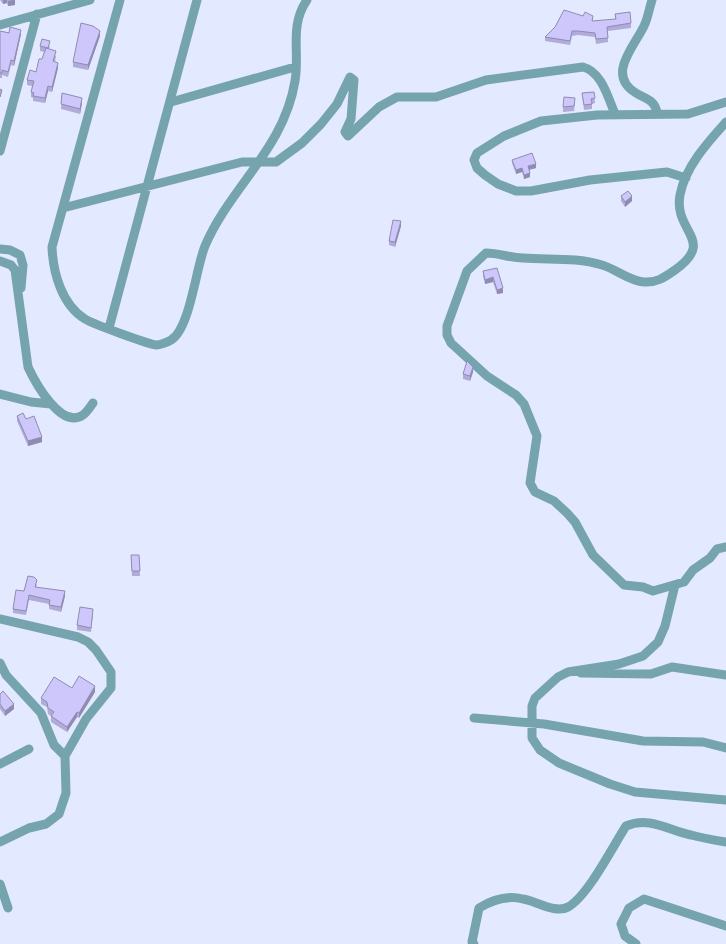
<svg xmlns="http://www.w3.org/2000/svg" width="726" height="944" font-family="Jost,sans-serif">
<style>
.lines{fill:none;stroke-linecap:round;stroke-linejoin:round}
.minor{stroke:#75a4ae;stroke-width:9}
.wall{fill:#b1abd9}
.shaded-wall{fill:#908bb0}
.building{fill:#cec7fc;stroke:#908bb0}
</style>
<rect width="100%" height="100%" fill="#e3eaff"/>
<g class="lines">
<!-- minor -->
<path class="minor" d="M120 0 52 247C53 273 62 305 85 319 93 324 148 344 156 345 160 345 168 342 171 340 190 329 196 267 205 246 230 187 284 149 295 81 300 53 289 26 307 0
M652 0C649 9 648 18 644 26 634 47 606 75 636 93 646 99 655 100 657 113
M0 25 90 0
M171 102 295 67
M726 122C708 142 685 167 680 195 673 232 717 240 675 270 665 277 657 283 644 282 629 281 616 269 602 265 576 257 550 260 523 258 510 258 499 253 486 253L467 271 447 326V335L451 343 487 376 516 395 524 404 537 436 530 483 535 492 554 501 567 513 575 522 593 555 624 585 643 587 653 591 684 582 693 570 710 558 717 549 726 547
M0 151 37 14
M686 178 667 172 590 180 531 191H516L498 184 485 175 477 168 474 160 477 153 504 136 541 121 597 115 688 114 726 102
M63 208 242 162H276L302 143 321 124 337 104 350 77 354 80 351 119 345 132 348 136 379 107 397 97H436L486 80 583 67C602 72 608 98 615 114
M0 249 10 250 20 255 23 265 21 288
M0 261 11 265 15 270 28 367C35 382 61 430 83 415 87 412 90 407 93 403
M109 328 197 0
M0 394 31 402 51 404
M675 585 665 626 658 642 643 656 619 664 568 672 558 677 535 698 532 706V738L540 750 559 763 610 784 635 792 726 800
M0 619 78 637 88 642 96 650 111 672V688L86 719 65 756 66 793 59 814 46 824 29 828 0 842
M0 663 6 675 41 713 54 745 65 756
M581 673 651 674 672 667 726 675
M474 718 544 724 643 741 703 742 726 748
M0 764 29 749
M0 884 8 908
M474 944 472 942 479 908C492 900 507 895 523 899 536 901 556 914 568 907 588 896 613 846 626 826 649 816 668 830 691 835 702 838 714 840 726 842
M636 944 625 936 621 924 629 908 644 899 726 926"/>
</g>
<!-- wall -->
<path class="wall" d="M0 0H15V5L8 6 7 3 3 4Z
M615 14 631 23V28L608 31V42L596 44 595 37 578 35 572 36 570 45 545 41V37L615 19Z
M0 31 21 34 14 66 11 65 8 77 2 75V78H0Z
M100 36 88 70 73 67V62Z
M40 46H50L49 49 56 56 55 62 58 68 52 92 48 91 45 103 33 101V98L31 97V92L32 86 27 85V80L36 72 42 59 44 52 40 51Z
M594 92 595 103 592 104V109L584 110 582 93Z
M62 93 82 103 80 114 61 109Z
M575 103 574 111 563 112V107Z
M512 160 536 168 529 170 530 177 524 179 522 172 516 174 512 163Z
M621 196 632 201 625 207 621 201Z
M401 226 395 247 389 245V241Z
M497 268 503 293 497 294 493 282 485 284 483 276V271Z
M473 372 470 381 463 379V374Z
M17 416 26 419 42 442 28 446 17 421Z
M131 555H139L140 576H132Z
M37 584 36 588 65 596 61 612 49 609V604L29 600 26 615 13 613V609L24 591Z
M93 614 91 632 77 630V625Z
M72 688 95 692 79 718 77 717 67 732 51 722V716L48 714 47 707 41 704V698Z
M0 694 14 709 5 716 0 709Z"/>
<!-- shaded-wall -->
<path class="shaded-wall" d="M3 0H7V3L3 4Z
M13 0H15V5L8 6V1Z
M21 30V34L14 66V61Z
M100 31V36L88 70V65Z
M58 63V68L52 92V87Z
M48 86V91L45 103V98Z
M82 98V103L80 114V109Z
M536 164V168L528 170V166Z
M522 168V172L516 174V170Z
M530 173V177L524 179V175Z
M632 196V201L625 207V202Z
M401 221V226L395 247V242Z
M493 277V282L485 284V280Z
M503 288V293L497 294V290Z
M473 367V372L470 381V376Z
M42 437V442L28 446V441Z
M65 591V596L61 612V607Z
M95 686V692L79 718V713Z
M14 704V709L5 716V711Z
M77 712V717L67 732V727Z"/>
<!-- building -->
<path class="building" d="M564 10 583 16 585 12 593 16 592 21 616 19 615 14 630 12 631 23 607 27 608 38 596 39 595 33 578 31H572L570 41 545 37 555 27Z
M81 23 93 26 100 31 88 65 73 62Z
M10 27 21 30 14 61 11 60 8 72 2 70V73H0V31L9 33Z
M42 39 50 41 48 48 40 46Z
M46 48 56 51 53 61 58 63 52 87 48 86 45 98 33 96 34 93 31 92 34 81 27 80 30 70 36 72 39 59H42Z
M0 89 2 90 0 97Z
M594 92 595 98 591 99 592 104 584 105 582 93Z
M62 93 82 98 80 109 61 104Z
M564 97 575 98 574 106 563 107Z
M532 153 536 164 528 166 530 173 524 175 522 168 516 170 512 160Z
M628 191 632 196 625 202 621 196Z
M393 220 401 221 395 242 389 241Z
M497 268 503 288 497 290 493 277 485 280 483 271Z
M467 361 473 367 470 376 463 374Z
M23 413 26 419 34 416 42 437 28 441 17 416Z
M131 555H139L140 571H132Z
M28 576 34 577 37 580 35 587 65 591 61 607 49 605 50 600 29 595 26 611 13 609 16 590 24 591Z
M80 607 93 609 91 628 77 625Z
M79 676 95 686 79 713 77 712 67 727 51 716 54 712 48 708 47 702 41 698 54 677 72 688Z
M3 691 14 704 5 711 0 704V694Z"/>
</svg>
